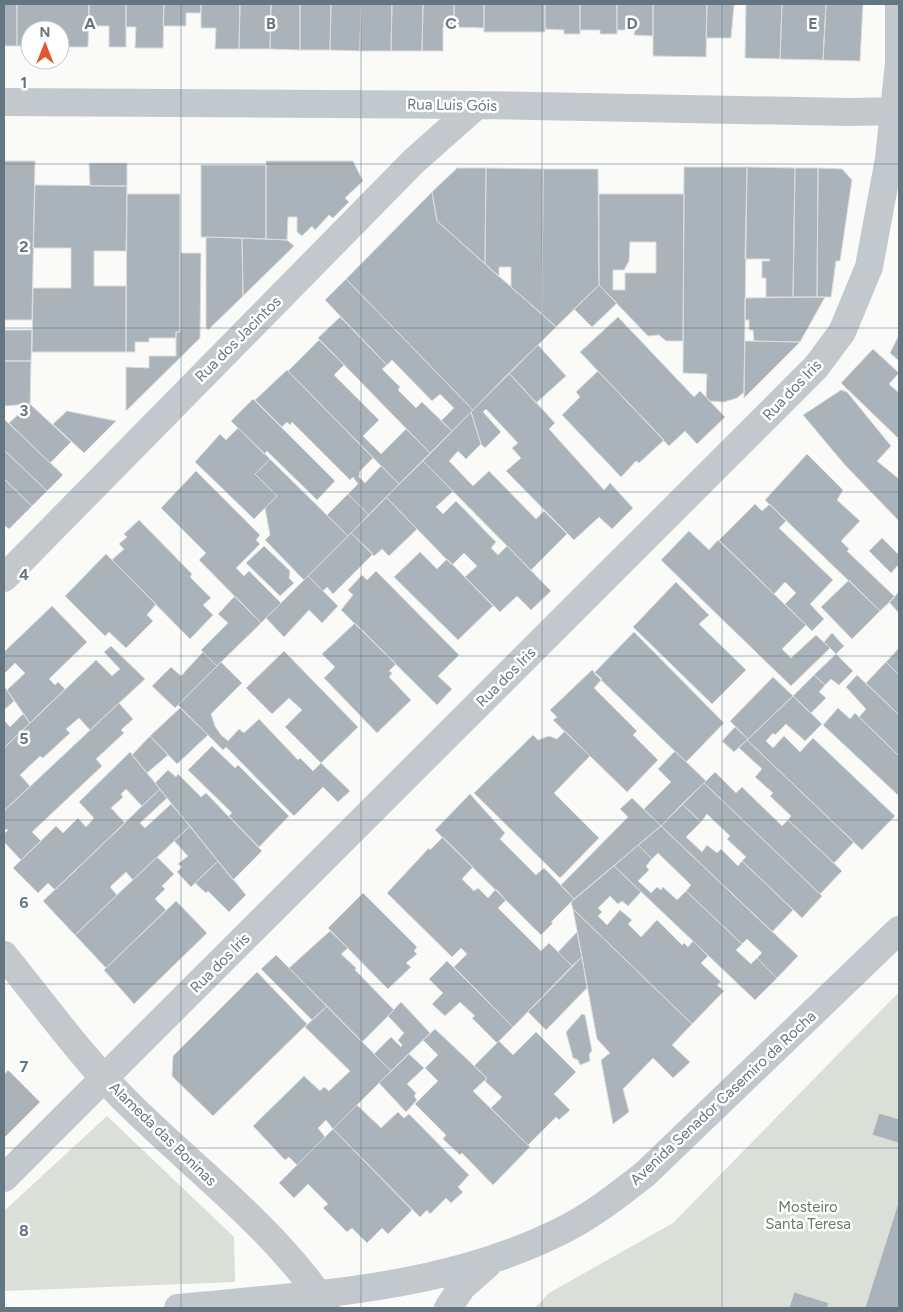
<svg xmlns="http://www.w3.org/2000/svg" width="903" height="1312" font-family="Figtree,sans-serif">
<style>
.green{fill:#dadfd7}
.building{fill:#aab3b9;stroke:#dcdcda;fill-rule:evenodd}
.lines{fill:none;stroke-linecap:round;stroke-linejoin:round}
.minor{stroke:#c3c8cc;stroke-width:28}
.grid{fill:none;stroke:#657683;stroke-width:1;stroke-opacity:0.55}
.labels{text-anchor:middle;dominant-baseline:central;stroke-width:5;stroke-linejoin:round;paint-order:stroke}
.street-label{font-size:15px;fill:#657683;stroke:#fff}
.park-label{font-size:15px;fill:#687a64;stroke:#fff}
.grid-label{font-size:16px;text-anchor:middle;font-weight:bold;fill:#657683;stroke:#fff;stroke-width:5;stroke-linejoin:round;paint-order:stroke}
</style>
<rect width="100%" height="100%" fill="#fafaf8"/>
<!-- green -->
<path class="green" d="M899 992V1308H535L549 1293 673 1223Z
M107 1116 234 1237 235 1282 4 1291V1211Z"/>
<!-- building -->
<path class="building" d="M4 4H17V46H4Z
M17 4H89L88 47H60V30H30V46H17Z
M89 4H126V47H109V26H89Z
M126 4H164L163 48H135L136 27H126Z
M164 4H201V13H186V26H163Z
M201 4H240L239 49H215L216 28H201Z
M240 4H271L270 49H239Z
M271 4H300V50L270 49Z
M300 4H331L330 50H300Z
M331 4H361L360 51 330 50Z
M361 4H392L391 51H360Z
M392 4H423L422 51H391Z
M423 4H454V27H443V51H422Z
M454 4H484V28L454 27Z
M484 4H545V32H484Z
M545 4H580V34H564V30L545 29Z
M580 4H617V34H600V30H580Z
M617 4H653V36L634 35 635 30H617Z
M653 4H707L706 57 653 56Z
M707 4H745L734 5 731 38H706Z
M746 4H782L780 59 745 58Z
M782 4H826L823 60 780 59Z
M826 4H863L860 61 823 60Z
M4 161H35L32 320H4Z
M266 161H353L363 181 345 198 349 202 333 218 329 215 315 230 312 226 302 236 297 232V217H288L287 240 266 239Z
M89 163H127V186H90Z
M201 165H266V239L201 237Z
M684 167H747L744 392 737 398 724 402 710 401 706 397 707 374 683 373Z
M747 167 795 168 793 297H766V278H762V261H769L770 259H745Z
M457 168H486L485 264 437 221 432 192Z
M486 168 543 169 542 314 511 287V267H499V277L485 264Z
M795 168H818L817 297H793Z
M818 168 842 169 852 180 840 261H836L831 297H817Z
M543 169H598L599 285 556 327 542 314Z
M35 185 127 186 126 251H94V286H126V352H32L33 288H71V248H33Z
M432 192 437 221 556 327 473 410 346 279Z
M127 194H180V332H176V338H149V342H135V352H126Z
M599 194H684L683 341H666L659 335 648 336 599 285ZM630 242H656V273H625V290H613V270H624L629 261Z
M206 237 242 238 243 296 208 330 206 327Z
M242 238 287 240 294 246 243 296Z
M180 253H201L200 338 126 411V367L149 368V356H176V332H180Z
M346 279 473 410 452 431 441 421 454 408 440 394 432 401 392 360 387 365 325 300Z
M599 285 617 303 592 327 574 309Z
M825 297 800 342 754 341 753 330H749V320H745V298Z
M340 317 387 365 382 369 400 387 398 390 416 408 422 402 452 431 430 453 318 338Z
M618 317 694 397 700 391 725 417 697 444 685 431 669 446 580 352Z
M4 330H32L31 361H4Z
M899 335V361L890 353Z
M319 340 344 365 334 375 379 420 363 436 381 454 406 429 430 453 399 484 288 371Z
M745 341 800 342 744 398V392Z
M538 345 566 376 536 403 509 373Z
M873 349 899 373 889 384 899 393V439L841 383Z
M4 361H31L30 404 4 406Z
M287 370 373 458 360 471 359 477 365 483 381 466 399 484 369 515 348 494 358 484 353 477 350 480 292 422 290 425 287 422 282 427 255 400Z
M598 371 664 440 639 463 636 461 621 477 562 415 580 397 576 392Z
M509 373 555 423 549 429 604 490 610 483 633 508 612 529 599 517 574 540 506 471 521 458 512 448 518 443 486 409 483 412 501 432 485 448 481 444 471 412Z
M841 390 847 392 891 446 877 461 899 479V521L845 465 803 415Z
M253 399 335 481 317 500 267 451 264 454 231 421Z
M30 404 71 442 50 463 9 423Z
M67 411 116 421 84 453 53 424Z
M471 412 481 444 466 459 458 451 449 461 473 486 489 471 536 519 544 511 567 534 531 570 423 461Z
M4 419 63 475 47 491 4 450Z
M238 428 270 459 255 474 277 496 254 519 195 462 220 434 226 440Z
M4 450 47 491 32 506 4 479Z
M807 454 843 490 837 500 860 521 841 541 849 549 847 551 895 597 880 611 765 500Z
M270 459 348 536 304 580 265 540 270 535 265 508 277 496 255 474Z
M423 461 453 491 436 507 443 514 456 501 496 542 491 548 498 555 507 546 551 591 531 610 517 596 500 612 465 577 477 566 464 553 452 565 386 497Z
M196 471 260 535 256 540 260 544 236 568 244 576 249 571 281 603 261 623 199 560 206 553 161 508Z
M4 479 32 506 9 529 4 525Z
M348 494 369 515 348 536 327 515Z
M386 497 417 529 389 556 382 549 374 556 351 533Z
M755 504 762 511 770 504 786 521 779 528 833 580 810 604 824 619 812 631 785 604 796 593 785 582 774 594 719 540Z
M139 520 192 574 190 577 211 598 203 605 213 615 190 639 112 560 124 549 119 544 127 537 124 534Z
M689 531 709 550 718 540 806 625 782 649 791 658 816 635 830 648 791 686 661 560Z
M351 533 373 554 333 594 327 587 323 591 308 576Z
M882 538 899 555V564L891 573 869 551Z
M264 546 290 571 289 578 294 583 280 596 246 563Z
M420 552 437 569 447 559 493 606 458 640 394 577Z
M106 554 156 604 147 615 153 621 126 648 109 632 105 636 65 596Z
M376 571 459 655 438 676 452 689 437 705 341 610 353 595 348 590 362 575 367 580Z
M308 576 338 606 322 623 309 610 284 637 266 618Z
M849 580 880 611 852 639 821 607Z
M676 582 709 615 699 624 746 670 712 704 633 627Z
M899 592V613L889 602Z
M235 596 261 623 217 666 201 650 228 623 218 614Z
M52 606 87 642 49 679 55 685 58 682 65 689 30 723 7 690 25 673 15 663 4 674V652Z
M355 623 396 664 389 671 392 673 389 677 411 700 377 733 324 678 335 667 322 654Z
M634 632 724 723 686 762 594 673Z
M832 633 844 646 836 654 824 642Z
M111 646 145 679 90 730 79 718 66 729 70 733 43 758 40 756 20 775 30 786 4 811V748L96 660 112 676 120 669 104 652Z
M899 648V675L886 662Z
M284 651 358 727 321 763 285 727 302 710 289 698 272 714 246 688Z
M203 652 217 666 175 708 152 686 171 667 181 676Z
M836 654 853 671 839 685 831 679 825 685 814 675Z
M221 662 242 683 211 714 215 726 221 735 228 741 239 729 244 733 259 719 298 760 300 758 313 771 321 763 350 791 338 802 323 787 294 816 226 747 223 750 178 705Z
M886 662 899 675V715L866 683Z
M592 670 602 679 594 688 637 731 633 735 658 760 627 792 553 720 557 717 550 710Z
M814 675 825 685 819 692 826 698 811 713 793 696Z
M857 675 899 715V756L859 717 866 709 846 687Z
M773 677 793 696 748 739 730 721Z
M4 686 14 701 4 710Z
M793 696 822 724 805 741 786 724 775 735 773 733 766 741 773 748 784 736 800 752 813 738 895 816 862 850 747 740Z
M119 703 133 719 121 730 124 733 96 759 102 766 32 832 41 841 21 860 4 842V834L8 830 4 829V811Z
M180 708 208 735 177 764 150 736Z
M838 708 850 719 855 713 899 756V796L823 725Z
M23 714 30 723 4 748V720L10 727Z
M735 727 748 739 734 752 722 741Z
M565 731 590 756 554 793 599 838 560 878 474 793 533 735 538 740 549 736 557 739Z
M150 736 168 755 147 773 132 755Z
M747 740 854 842 834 863 788 820 791 816 770 796 773 793 755 777 762 769 739 748Z
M212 746 235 768 238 765 289 816 259 847 229 816 232 813 188 770Z
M675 751 706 781 661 826 644 809 671 782 658 769Z
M130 752 160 789 142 806 126 789 121 794 123 797 111 808 125 823 55 890 48 883 38 893 13 868 56 826 63 833 78 818 86 827 94 818 79 802Z
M168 770 176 777 178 774 201 797 206 793 262 851 233 880 155 783Z
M715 772 736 793 742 787 782 826 788 820 842 871 820 894 704 783Z
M704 783 822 896 802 918 742 861 746 857 727 839 730 836 707 814 701 822 682 804Z
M160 789 167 798 140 823 145 828 171 804 190 826 133 880 126 872 110 887 117 895 75 935 43 901Z
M470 794 505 833 500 839 536 875 544 868 574 899 551 922 553 923 541 935 435 830Z
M632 798 661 826 574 899 561 885 628 817 620 809Z
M682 804 701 822 686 837 702 852 707 845 717 853 721 849 738 866 742 861 793 910 772 932 661 826Z
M190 826 218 861 191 887 177 872 182 867 178 864 188 856 174 841Z
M661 826 798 956 777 978 757 958 762 953 747 939 742 944 686 891 691 885 658 853 652 859 638 845Z
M443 837 473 867 462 879 474 891 478 888 488 898 496 889 506 900 498 908 541 951 549 943 572 966 513 1027 454 967 467 954 461 948 452 957 387 893 429 848 430 850Z
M638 845 652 859 646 866 649 870 638 881 651 893 657 887 661 890 663 887 677 900 686 891 742 944 736 950 751 964 757 958 777 978 755 1000 614 866Z
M157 857 174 874 162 886 165 889 155 899 166 910 106 968 75 935Z
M218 861 246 895 229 912 208 891 206 893 195 883Z
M614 866 641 892 628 906 622 901 618 904 610 896 598 908 602 912 598 916 607 925 620 910 632 920 628 924 641 937 657 920 682 945 684 943 688 947 693 941 708 956 701 963 721 982 717 985 724 991 692 1024 573 909 571 902Z
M363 893 417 947 414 951 417 954 406 963 411 967 388 989 328 928Z
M176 901 207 933 134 1004 104 970Z
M573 909 692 1024 672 1045 690 1062 673 1078 653 1058 623 1089 629 1112 613 1124 601 1060 610 1053 597 1039Z
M330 931 348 948 341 954 356 968 355 970 394 1010 362 1042 289 968Z
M577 932 582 957 572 966 558 952Z
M276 955 327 1006 312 1020 261 969Z
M582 957 587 988 546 1030 528 1012Z
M447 961 513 1027 497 1043 472 1018 475 1016 460 1002 445 1016 432 1004 443 993 429 979Z
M257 972 307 1024 213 1116 172 1076 173 1056Z
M401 1002 430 1033 391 1071 374 1054 391 1037 401 1047 402 1045 398 1040 404 1033 388 1016Z
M327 1006 391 1071 333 1129 326 1120 318 1128 325 1137 297 1165 289 1157 285 1160 253 1126 304 1076 320 1091 324 1087 329 1091 350 1071 305 1027Z
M582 1014 585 1015 592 1051 589 1054 590 1061 580 1065 578 1060 573 1058 566 1032Z
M435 1029 487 1078 473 1091 530 1147 493 1185 462 1153 460 1155 443 1139 446 1135 415 1104 438 1081 425 1068 438 1055 423 1040Z
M536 1032 576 1072 554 1094 570 1110 559 1120 556 1117 528 1145 491 1108 502 1097 485 1081 487 1078 474 1066 499 1041 513 1055Z
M409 1054 424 1068 407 1084 416 1093 414 1096 417 1100 406 1112 379 1083Z
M8 1070 40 1102 4 1138V1075Z
M357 1105 381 1128 398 1112 404 1118 409 1114 469 1175 458 1187 463 1192 451 1203 446 1198 430 1214 427 1210 420 1217 333 1129Z
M879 1113 899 1119V1143L872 1135Z
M333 1129 412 1210 388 1234 382 1228 367 1243 352 1228 347 1232 323 1208 328 1204 308 1184 294 1198 279 1183Z
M899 1200V1308H865Z
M794 1292 829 1303 827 1308H789Z"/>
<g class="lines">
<!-- minor -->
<path class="minor" d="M4 102 477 105 849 112 899 111
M4 578 414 161 477 105
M4 955C46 1007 86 1063 134 1109 200 1173 274 1229 326 1305
M4 1178 816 367 842 332 869 267 889 159 899 63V6
M178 1308C305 1295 439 1291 557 1233 589 1218 617 1196 645 1174L899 930
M448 1308 462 1287 488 1264"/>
</g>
<!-- grid -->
<path class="grid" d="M181 4V1308M361 4V1308M542 4V1308M722 4V1308M4 164H899M4 328H899M4 492H899M4 656H899M4 820H899M4 984H899M4 1148H899"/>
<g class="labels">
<!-- street labels -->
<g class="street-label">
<text transform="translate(452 105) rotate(1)">Rua Luis Góis</text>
<text transform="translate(238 339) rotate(-45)">Rua dos Jacintos</text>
<text transform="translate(792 390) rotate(-46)">Rua dos Iris</text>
<text transform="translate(506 677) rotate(-45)">Rua dos Iris</text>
<text transform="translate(220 963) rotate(-45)">Rua dos Iris</text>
<text transform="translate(723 1098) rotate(-43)">Avenida Senador Casemiro da Rocha</text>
<text transform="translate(163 1134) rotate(44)">Alameda das Boninas</text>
</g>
<!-- park labels -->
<g class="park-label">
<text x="808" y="1207">Mosteiro<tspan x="808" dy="17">Santa Teresa</tspan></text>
</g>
</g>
<g class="grid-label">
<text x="90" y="29">A</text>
<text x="271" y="29">B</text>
<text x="451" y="29">C</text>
<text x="632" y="29">D</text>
<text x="813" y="29">E</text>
<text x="24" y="88">1</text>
<text x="24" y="252">2</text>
<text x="24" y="416">3</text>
<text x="24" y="580">4</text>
<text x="24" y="744">5</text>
<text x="24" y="908">6</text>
<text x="24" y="1072">7</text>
<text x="24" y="1236">8</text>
</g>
<!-- border -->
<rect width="903" height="1312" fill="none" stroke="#657683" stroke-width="10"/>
<!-- north arrow -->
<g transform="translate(45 45)"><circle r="24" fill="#ffffff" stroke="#c1c8cd"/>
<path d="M0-4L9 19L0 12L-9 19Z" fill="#e4572e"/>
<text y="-8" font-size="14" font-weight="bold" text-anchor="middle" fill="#657683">N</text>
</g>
</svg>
